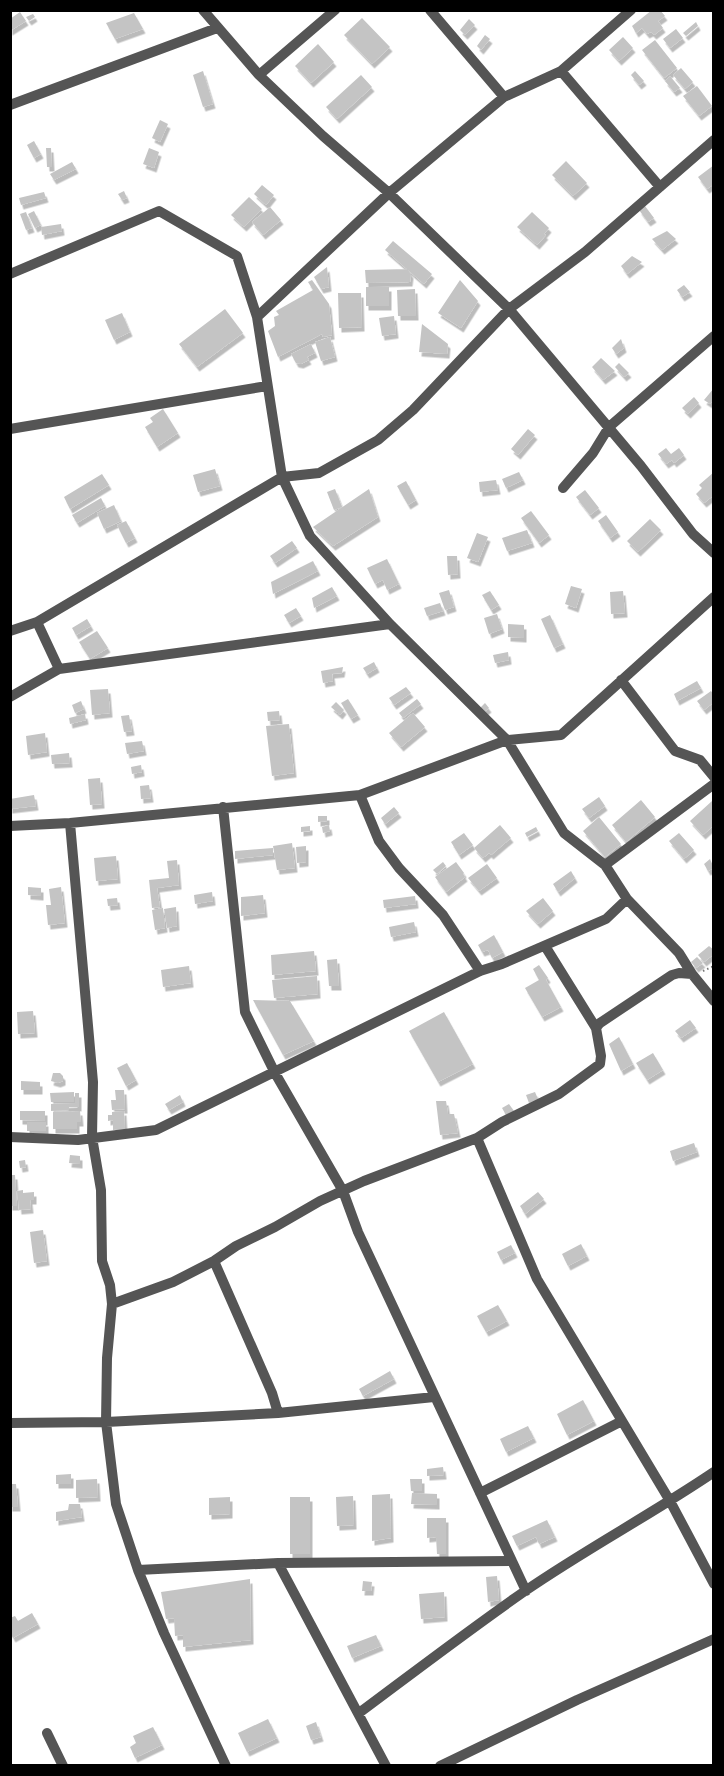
<svg xmlns="http://www.w3.org/2000/svg" width="724" height="1776" font-family="'Titillium Web',sans-serif">
<style>
.building{fill:#c4c4c4;filter:url(#shadow)}
.lines{fill:none;stroke-linecap:round;stroke-linejoin:round}
.path{stroke:#777;stroke-width:2;stroke-dasharray:1.5 3;stroke-linecap:butt}
.minor{stroke:#555;stroke-width:10}
</style>
<defs>
<filter id="shadow"><feDropShadow dx="2.5" dy="4.5" stdDeviation="0" flood-color="#0004"/></filter>
</defs>
<rect width="100%" height="100%" fill="#fff"/>
<!-- building -->
<path class="building" d="M652 10H660L665 16 658 21 663 28 654 35 651 32 647 34 642 28 636 33 632 26Z
M20 12 26 21 10 31V19Z
M134 13 143 29 115 39 106 23Z
M33 14 35 17 29 21 26 17Z
M362 18 390 47 372 64 344 35Z
M469 19 475 25 465 35 460 30Z
M696 22 698 26 686 36 683 33Z
M676 29 683 38 670 48 663 39Z
M485 35 490 39 481 50 477 46Z
M623 37 633 48 619 61 609 50Z
M655 40 677 68 664 78 642 50Z
M318 44 334 62 311 83 295 66Z
M681 68 693 82 685 89 673 75Z
M203 71 213 104 203 107 193 75Z
M635 71 644 81 639 85 631 75Z
M361 75 372 87 337 119 326 107Z
M670 76 680 88 674 92 665 81Z
M697 86 712 106 699 116 683 96Z
M160 120 168 124 160 142 152 138Z
M34 141 41 154 34 158 27 145Z
M46 148H51L52 167H47Z
M149 148 159 152 154 168 143 164Z
M566 161 587 183 573 196 552 175Z
M72 162 76 169 54 180 50 174Z
M714 165V184L707 189 698 177Z
M262 185 274 195 266 205 254 194Z
M124 191 127 198 122 200 118 194Z
M44 192 46 198 21 205 19 198Z
M249 197 262 209 244 227 231 215Z
M645 206 654 218 648 222 639 210Z
M270 207 281 220 263 235 252 222Z
M34 211 41 225 35 228 28 214Z
M26 212 32 228 26 230 20 214Z
M532 212 549 228 544 234 546 235 537 245 517 227Z
M61 224 62 231 42 235 41 227Z
M667 231 676 239 662 250 652 239Z
M393 241 432 274 424 284 385 250Z
M632 256 642 262 627 274 621 266Z
M327 267 329 287 321 289 314 277Z
M407 269 411 274 410 282 366 283 365 270Z
M312 280 329 304 332 335 323 337 322 334 278 357 268 331 275 326 274 317 279 315 276 311 313 290 308 282Z
M460 280 478 301 461 328 438 313Z
M684 285 690 292 682 297 677 290Z
M366 287H389V306H366Z
M415 289 416 316H398L397 290Z
M338 293H361L362 327 339 328Z
M225 309 243 333 197 367 179 344Z
M122 313 130 332 114 340 105 320Z
M394 316 396 334 382 336 379 318Z
M422 324 448 344 447 354 419 352Z
M330 337 335 357 321 361 315 342Z
M621 339 624 348 616 354 612 348Z
M311 344 315 353 307 357 309 360 301 364 296 363 291 354Z
M601 358 615 371 603 380 592 367Z
M619 363 629 373 624 377 615 367Z
M714 388V400L710 404 704 400Z
M694 397 699 403 688 414 682 408Z
M163 409 178 433 157 447 145 427 153 422 150 418Z
M528 429 535 435 518 455 511 449Z
M666 448 671 454 679 448 684 455 674 463 672 460 666 464 658 454Z
M215 469 220 486 198 492 193 475Z
M519 472 523 480 506 488 502 479Z
M714 472V495L704 503 696 494 702 488 699 485Z
M102 474 109 485 70 509 64 497Z
M496 480 498 490 480 492 479 482Z
M406 481 416 500 408 505 397 486Z
M335 489 342 507 334 510 327 492Z
M369 489 378 517 333 546 313 527Z
M585 490 599 508 590 515 576 497Z
M101 498 105 506 77 523 72 515Z
M114 505 121 521 104 529 97 513Z
M531 511 549 535 539 543 521 518Z
M606 515 618 532 610 538 598 521Z
M650 519 661 530 638 552 627 541Z
M126 521 135 538 126 543 117 525Z
M527 530 532 543 507 551 502 538Z
M477 533 488 537 478 562 467 558Z
M292 541 297 548 275 563 270 556Z
M447 556H457L458 574 448 575Z
M387 559 399 584 387 590 383 580 375 584 367 568Z
M313 561 318 571 273 594 271 582Z
M571 586 582 589 576 608 565 604Z
M332 587 337 596 314 608 312 598Z
M449 590 454 607 445 610 439 593Z
M490 591 499 605 491 610 482 595Z
M623 591 625 613 611 614 610 592Z
M440 603 443 611 427 616 424 608Z
M296 608 301 616 289 623 284 615Z
M497 614 502 629 489 634 484 618Z
M550 615 563 644 554 648 541 619Z
M87 619 91 626 76 635 72 628Z
M508 624 524 625V638L508 637Z
M97 631 108 648 90 659 79 642Z
M508 652 509 660 495 663 493 655Z
M374 662 377 668 367 674 363 668Z
M343 667 342 673 332 674 333 681 323 683 321 671Z
M697 681 701 688 677 701 674 694Z
M406 687 411 693 394 705 389 698Z
M108 689 110 713 92 715 90 690Z
M711 691 714 695V702L704 710 697 701Z
M348 699 358 715 351 719 341 703Z
M417 699 421 704 403 718 399 713Z
M81 701 84 709 75 713 72 705Z
M336 702 344 710 340 715 331 707Z
M485 703 489 708 484 712 480 708Z
M279 711 280 720 268 721 267 712Z
M413 713 425 727 401 747 389 733Z
M85 714 86 720 70 724 69 718Z
M129 715 132 731 124 732 121 716Z
M289 724 294 773 272 776 266 726Z
M45 733 47 752 28 755 26 736Z
M142 741 144 751 127 754 125 743Z
M69 753 70 763 52 764 51 755Z
M141 765 142 772 132 774 131 767Z
M100 778 102 804 90 805 88 779Z
M149 785 151 798 141 799 140 786Z
M34 795 36 806 10 809V799Z
M599 797 605 806 589 818 582 809Z
M641 800 655 817 626 842 612 825Z
M712 801 714 803V825L703 835 690 821Z
M394 807 399 813 385 824 381 818Z
M318 816H327V821L318 822Z
M599 817 621 844 605 857 583 831Z
M329 825 330 831 323 833 322 827Z
M500 825 511 838 491 855 489 853 483 858 474 848Z
M310 826V831L301 832V827Z
M536 827 538 831 527 837 525 833Z
M464 833 473 845 459 855 451 842Z
M679 833 694 850 684 859 669 841Z
M292 843 295 868 277 870 273 846Z
M306 846V862L297 863 296 847Z
M273 848V855L235 859V851Z
M116 856 118 879 96 881 94 858Z
M710 859 714 868 708 871 704 864Z
M177 860 179 885 157 888 160 907 152 908 149 880 169 878 167 861Z
M443 862 446 866 437 874 433 870Z
M456 862 464 873 463 874 465 877 446 892 435 877Z
M487 864 497 878 479 891 468 878Z
M571 871 575 878 558 892 553 884Z
M28 887 41 888V896L28 895Z
M61 887 65 923 48 925 46 905H51L49 889Z
M212 892 213 901 195 904 194 895Z
M263 895 265 913 241 916V897Z
M415 896 416 904 384 908 383 900Z
M117 898 118 905 108 906 107 899Z
M543 898 553 911 538 924 526 911Z
M176 907 177 926 167 928 164 909Z
M163 908 165 928 155 930 152 910Z
M414 922 416 932 391 937 389 927Z
M494 935 503 952 492 958 488 950 482 952 478 945Z
M709 946 714 950V954L704 962 698 955Z
M314 951 316 971 272 975 271 955Z
M697 957 703 963 696 968 691 962Z
M337 959 339 986H329L327 960Z
M539 965 548 978 546 980 561 1007 542 1017 525 988 539 980 533 969Z
M189 966 191 983 163 987 161 970Z
M317 976 318 994 274 998 272 980Z
M253 1000 290 1001 314 1041 283 1055Z
M33 1011 35 1033 18 1034 17 1012Z
M444 1012 473 1064 438 1082 409 1031Z
M690 1020 696 1028 681 1038 675 1031Z
M619 1037 633 1064 621 1071 609 1044Z
M653 1053 663 1070 647 1080 636 1063Z
M127 1063 136 1080 126 1086 117 1068Z
M53 1073H60L63 1076V1081L58 1083 51 1081Z
M21 1081 40 1082V1090H21Z
M115 1090H124L125 1109 112 1110 111 1100H116Z
M74 1092V1102H51L50 1093Z
M535 1092 538 1099 529 1103 526 1095Z
M75 1093H79V1107H69V1110L51 1111V1104L75 1103Z
M180 1095 183 1102 169 1110 165 1104Z
M436 1101H446L448 1114H454L458 1133 440 1135Z
M509 1104 514 1111 506 1115 502 1108Z
M20 1111H45V1121L20 1120Z
M80 1111 81 1122H77V1129H53V1112Z
M124 1111 125 1129 113 1130V1120L108 1121V1115H112V1112Z
M27 1122H46V1131H27Z
M694 1143 697 1152 673 1161 670 1151Z
M70 1155 80 1156V1164L69 1163Z
M25 1160 26 1167 20 1168 19 1161Z
M10 1175H15L17 1206H10Z
M23 1190V1193L34 1192V1200H30L31 1209 19 1210 17 1191Z
M538 1192 544 1199 525 1214 520 1206Z
M43 1230 47 1261 34 1263 30 1232Z
M581 1244 587 1256 568 1266 562 1254Z
M511 1245 515 1253 501 1260 497 1252Z
M498 1305 507 1321 486 1332 477 1316Z
M390 1371 394 1379 363 1396 359 1389Z
M583 1400 594 1421 567 1435 557 1414Z
M528 1426 534 1438 506 1452 500 1439Z
M443 1467 444 1475 427 1476V1469Z
M71 1474V1484H56V1475Z
M97 1479 98 1497 76 1498V1480Z
M410 1479H422V1491H411Z
M10 1484H16L18 1507H10Z
M412 1493 437 1494V1505L411 1504Z
M390 1494 391 1538 372 1541V1495Z
M353 1496 354 1525 337 1526 336 1497Z
M230 1497V1514L209 1515V1498Z
M290 1497H310V1554H290Z
M69 1504H80L82 1517 56 1521V1512L68 1510Z
M427 1518H446V1554H437L436 1537 427 1538Z
M547 1520 555 1537 539 1544 536 1537 517 1546 512 1536Z
M497 1576 499 1600 488 1602 486 1577Z
M250 1579 251 1640 183 1647V1635L175 1636 174 1618 166 1619 161 1592Z
M363 1581 372 1582 371 1591H362Z
M444 1592 445 1617 421 1619 419 1594Z
M32 1613 38 1624 13 1638 10 1632V1618L15 1616 18 1621Z
M376 1635 381 1646 352 1658 347 1646Z
M268 1719 277 1738 247 1752 238 1733Z
M316 1722 321 1737 311 1740 306 1726Z
M153 1727 162 1745 135 1758 130 1747 136 1743 133 1736Z"/>
<g class="lines">
<!-- path -->
<path class="path" d="M703 971 714 966"/>
<!-- minor -->
<path class="minor" d="M203 10 259 75 323 136 389 193 509 309 641 466 693 534 714 553
M430 10 504 97
M561 71 660 187
M259 75 335 10
M10 105 217 28
M10 274 159 211 237 256 257 317 282 477 310 536 390 624 507 740 564 833 605 865 627 899 679 953 692 974 714 1001
M257 317 389 193 504 97 561 71 631 10
M10 429 267 386
M563 488 593 453 609 427 714 336
M37 622 59 669
M10 631 37 622 282 477 319 473 378 440 413 410 509 309 585 252 714 140
M621 680 675 751 700 760 714 777
M10 697 59 669 390 624
M360 795 379 841 399 868 443 915 480 971
M223 807 245 1012 275 1073 343 1191 358 1232 526 1591
M10 826 70 823 360 795 507 740 561 735 714 597
M605 865 714 784
M545 946 596 1028
M10 1137 78 1140 156 1130 480 971 502 964 606 919 627 899
M477 1138 537 1279 670 1501 714 1584
M214 1261 272 1393 278 1413
M112 1304 173 1282 214 1261 236 1246 275 1227 320 1201 364 1181 477 1138 502 1122 559 1094 600 1064 601 1056 596 1028 600 1023 672 975 679 973 692 974
M10 1423 106 1422 107 1358 112 1304 110 1285 102 1261 101 1190 92 1137 93 1082 70 823
M480 1493 622 1421
M278 1563 386 1766
M138 1570 278 1563 512 1561
M359 1713C414 1672 469 1630 525 1591 586 1549 652 1514 714 1472
M47 1733 63 1766
M226 1766 164 1633 138 1570 116 1504 106 1422 278 1413 434 1397
M440 1766 577 1700 714 1639"/>
</g>
<!-- border -->
<rect width="724" height="1776" fill="none" stroke="#000000" stroke-width="24"/>
</svg>
